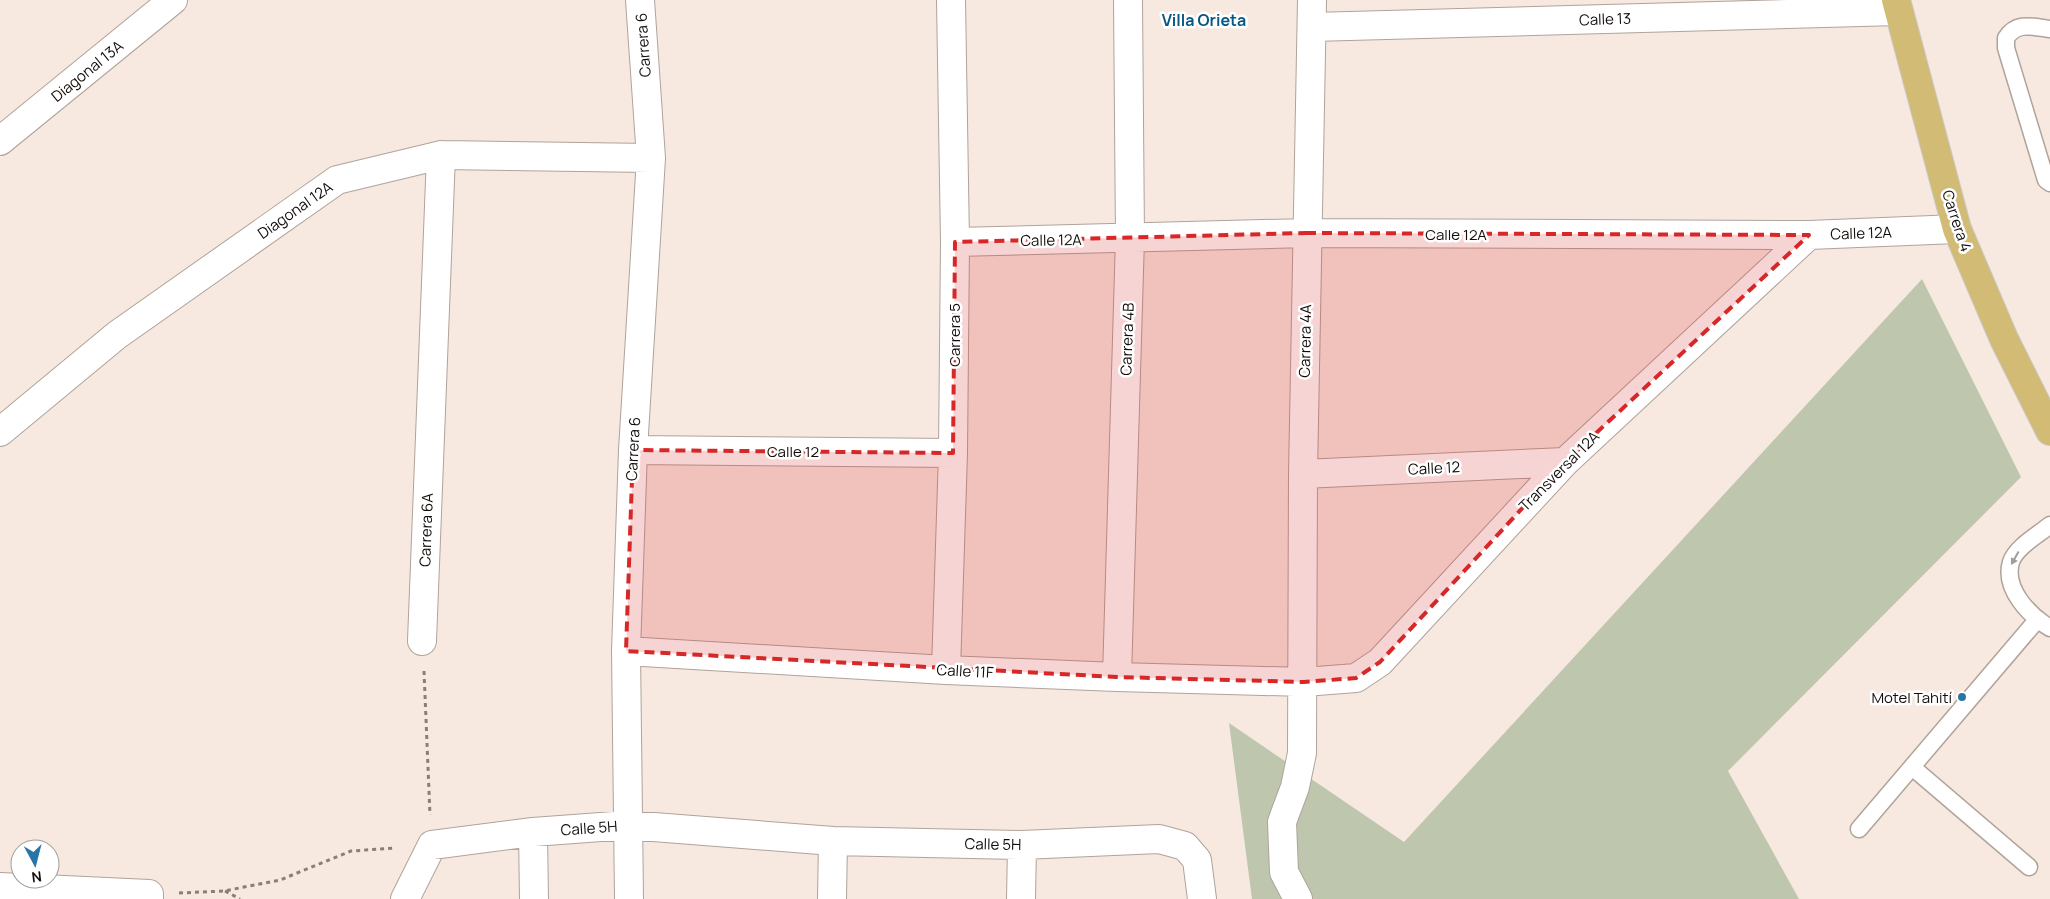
<svg xmlns="http://www.w3.org/2000/svg" width="2050" height="899" font-family="Manrope,sans-serif">
<style>
.green{fill:#bec7ad}
.lines{fill:none;stroke-linecap:round;stroke-linejoin:round}
.lane-casing{stroke:#b0a39a;stroke-width:19}
.street-casing{stroke:#b0a39a;stroke-width:30}
.primary-casing{stroke:#cbcac9;stroke-width:30}
.path{stroke:#887f78;stroke-width:3;stroke-dasharray:4 4;stroke-linecap:butt}
.lane{stroke:#fff;stroke-width:16}
.street{stroke:#fff;stroke-width:28}
.primary{stroke:#d2bb74;stroke-width:28}
.oneway{fill:#a09e9d}
.marked{fill:#d62828;fill-opacity:0.2;stroke:#d62828;stroke-width:4;stroke-dasharray:10 6;stroke-linejoin:round}
.poi-dot{fill:#2876a8;stroke:#fff;stroke-width:2}
.labels{text-anchor:middle;dominant-baseline:central;stroke-width:5;stroke-linejoin:round;paint-order:stroke}
.street-label{font-size:15px;fill:#120d0a;stroke:#fff}
.poi-label{font-size:15px;fill:#120d0a;stroke:#fff;text-anchor:end}
.neighbourhood-label{font-size:16px;font-weight:bold;fill:#065783;stroke:#fff}
</style>
<rect width="100%" height="100%" fill="#f7e9e0"/>
<!-- green -->
<path class="green" d="M1922 279 2021 477 1728 771 1799 899H1252L1229 723 1404 842Z"/>
<g class="lines">
<defs>
<path id="lane" d="M2050 29C2033 27 2017 21 2006 38V48L2046 180 2050 183
M2050 525C2038 535 2016 547 2011 562 2003 589 2030 616 2050 628
M1912 767 2029 867
M1859 829 2037 620"/>
<path id="street" d="M1312 27 1898 11
M0 141 173 0
M955 242 1306 233 1809 235 1957 229
M0 432 117 335 337 180 441 155 651 158
M633 450 953 453
M1303 474 1565 462
M422 641 441 155
M626 651 946 670 1117 677 1304 682 1356 678 1380 662 1565 462 1809 235
M946 670 953 453 955 242 951 0
M1117 677 1130 238 1128 0
M533 832 534 899
M0 887 149 894V899
M405 899 432 845 533 832 628 825 833 841 1022 845 1159 839 1185 846 1197 860 1202 899
M629 899 626 651 633 450 651 158 640 0
M832 899 833 841
M1021 899 1022 845
M1298 899 1284 872 1282 822 1295 787 1302 753 1303 474 1312 0"/>
<path id="primary" d="M1896 0 1957 229 2004 339 2050 431"/>
</defs>
<!-- lane casing -->
<use href="#lane" class="lane-casing"/>
<!-- street casing -->
<use href="#street" class="street-casing"/>
<!-- primary casing -->
<use href="#primary" class="primary-casing"/>
<!-- path -->
<path class="path" d="M424 671 430 815
M225 891 240 899
M179 893 224 891 280 880 351 851 396 848"/>
<!-- lane -->
<use href="#lane" class="lane"/>
<!-- street -->
<use href="#street" class="street"/>
<!-- primary -->
<use href="#primary" class="primary"/>
</g>
<!-- one-way arrows -->
<defs><path id="oneway-solid" d="M-6-.8H1V-3.2L6.5 0L1 3.2V.8H-6Z" transform="scale(1.25)"/></defs>
<use class="oneway" href="#oneway-solid" transform="translate(2015 558) rotate(119)"/>
<!-- marked area -->
<path class="marked" d="M1306 233 1809 235 1565 462 1380 662 1356 678 1304 682 1117 677 626 651 633 450 953 453 955 242Z"/>
<!-- markers -->
<circle class="poi-dot" cx="1962" cy="697" r="5"/>
<g class="labels">
<!-- street labels -->
<g class="street-label">
<text transform="translate(1605 19) rotate(-2)">Calle 13</text>
<text transform="translate(643 45) rotate(-94)">Carrera 6</text>
<text transform="translate(87 71) rotate(-39)">Diagonal 13A</text>
<text transform="translate(295 210) rotate(-35)">Diagonal 12A</text>
<text transform="translate(1957 221) rotate(72)">Carrera 4</text>
<text transform="translate(1861 233) rotate(-2)">Calle 12A</text>
<text x="1456" y="234">Calle 12A</text>
<text transform="translate(1051 240) rotate(-1)">Calle 12A</text>
<text transform="translate(954 335) rotate(-90)">Carrera 5</text>
<text transform="translate(1127 339) rotate(-88)">Carrera 4B</text>
<text transform="translate(1305 341) rotate(-89)">Carrera 4A</text>
<text transform="translate(633 449) rotate(-87)">Carrera 6</text>
<text x="793" y="451">Calle 12</text>
<text transform="translate(1434 468) rotate(-3)">Calle 12</text>
<text transform="translate(1559 471) rotate(-45)">Transversal 12A</text>
<text transform="translate(426 530) rotate(-88)">Carrera 6A</text>
<text transform="translate(965 671) rotate(3)">Calle 11F</text>
<text transform="translate(589 828) rotate(-4)">Calle 5H</text>
<text transform="translate(993 844) rotate(1)">Calle 5H</text>
</g>
<!-- poi labels -->
<g class="poi-label">
<text x="1952" y="697">Motel Tahití</text>
</g>
<!-- neighbourhood labels -->
<g class="neighbourhood-label">
<text x="1204" y="20">Villa Orieta</text>
</g>
</g>
<!-- north arrow -->
<g transform="translate(35 864) rotate(173)"><circle r="24" fill="#ffffff" stroke="#a09e9d"/>
<path d="M0-4L9 19L0 12L-9 19Z" fill="#2876a8"/>
<text y="-8" font-size="14" font-weight="bold" text-anchor="middle" fill="#120d0a">N</text>
</g>
</svg>
